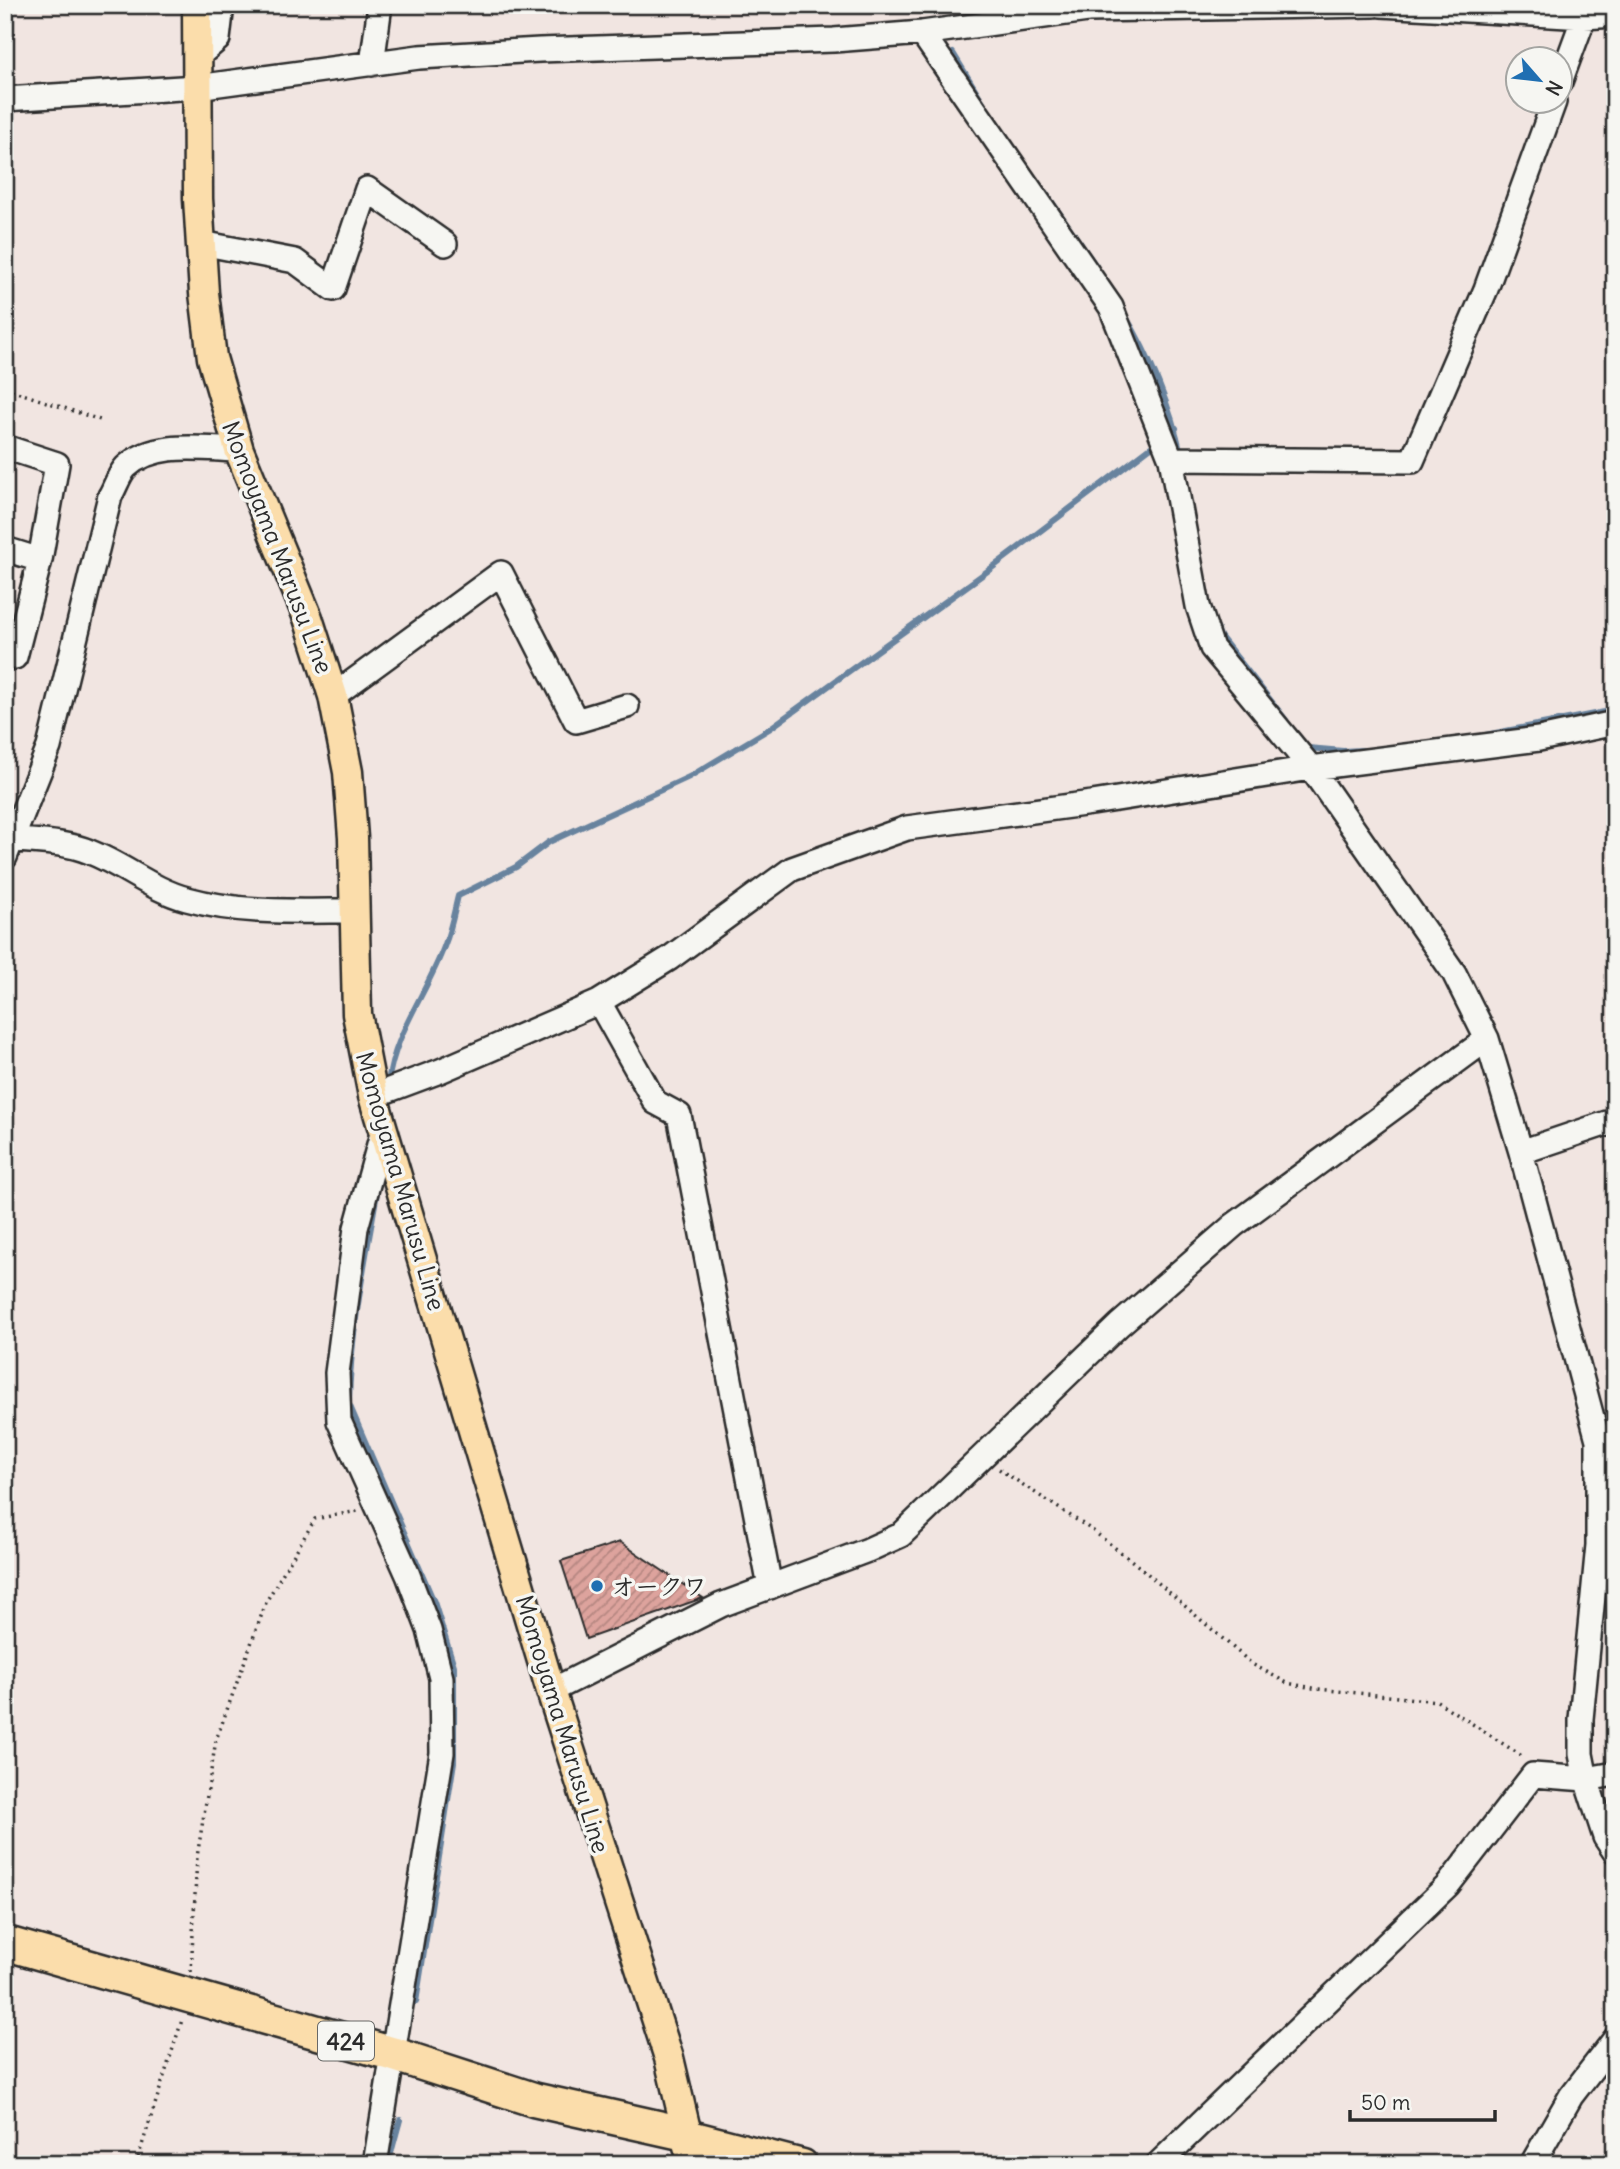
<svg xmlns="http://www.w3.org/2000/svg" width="1620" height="2169" font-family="Delius,'Klee One',sans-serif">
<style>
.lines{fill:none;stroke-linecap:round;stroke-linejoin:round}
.stream{stroke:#68839e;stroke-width:6}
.building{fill:url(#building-hatch);stroke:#2b2b2b;stroke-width:2}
.minor-casing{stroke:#2b2b2b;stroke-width:28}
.major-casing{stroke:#2b2b2b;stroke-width:33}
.highway-casing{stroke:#2b2b2b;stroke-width:38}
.path{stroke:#2b2b2b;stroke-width:3.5;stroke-dasharray:2 5;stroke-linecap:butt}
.minor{stroke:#f6f6f2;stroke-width:23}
.major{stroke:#fbddab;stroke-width:28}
.highway{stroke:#fbddab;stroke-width:33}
.poi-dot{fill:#1f6fb2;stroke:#f6f6f2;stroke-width:2.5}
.labels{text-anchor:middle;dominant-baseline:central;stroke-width:7;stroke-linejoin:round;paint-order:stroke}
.shield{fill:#f6f6f2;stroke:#686867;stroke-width:2}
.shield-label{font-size:23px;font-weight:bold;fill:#2b2b2b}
.street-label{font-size:24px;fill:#2b2b2b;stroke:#f6f6f2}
.poi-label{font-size:24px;font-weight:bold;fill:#2b2b2b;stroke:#f6f6f2;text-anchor:start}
</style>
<defs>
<pattern id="building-hatch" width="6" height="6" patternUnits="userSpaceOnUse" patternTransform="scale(1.75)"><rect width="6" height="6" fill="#dda39d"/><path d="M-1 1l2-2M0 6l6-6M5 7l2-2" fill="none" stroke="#b38580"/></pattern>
</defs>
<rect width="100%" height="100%" fill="#f1e5e1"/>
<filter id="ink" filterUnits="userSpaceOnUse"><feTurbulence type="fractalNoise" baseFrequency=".0143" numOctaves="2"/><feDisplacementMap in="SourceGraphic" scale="14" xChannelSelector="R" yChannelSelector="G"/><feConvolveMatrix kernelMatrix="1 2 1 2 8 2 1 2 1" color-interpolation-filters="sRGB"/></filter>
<g filter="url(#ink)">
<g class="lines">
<!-- stream -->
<path class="stream" d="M953 53 983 102
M1045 192 1096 266
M1125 315C1149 355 1171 408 1181 454
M1217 628 1220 636 1286 720
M1485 735 1615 710
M1303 742 1308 748 1343 751 1363 750
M388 1084C394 1032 428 992 445 944 451 929 454 912 458 896L516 867 549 842 689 777 769 729 989 570 1176 428
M377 1193C365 1262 350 1334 349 1404L434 1602 454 1666V1762L416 2002
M388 2164 400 2120"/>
</g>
<!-- building -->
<path class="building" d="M620 1542 703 1598 586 1639 561 1561Z"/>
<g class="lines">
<defs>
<path id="minor" d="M1381 5 1584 17 1615 15
M922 33 1111 307 1171 459 1198 606 1212 648 1311 768 1454 973 1487 1039 1521 1152 1598 1440V1545L1581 1719V1754L1586 1779 1605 1837 1615 1852
M197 57 218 39 222 5
M372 64 380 5
M1560 82 1584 17
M5 99 197 87 419 57 540 50 834 40 922 33 1088 10 1374 5
M201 243 295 261 333 289 367 189 445 244
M5 447 57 464 40 560 5 549
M1171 459 1412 461 1486 289 1554 102
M5 656 15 657 40 560
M333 696 501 573 576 721 627 706
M5 839C33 842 64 841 90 852 124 865 152 890 187 899 241 914 298 911 353 911
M5 857 49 747 110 496C115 488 119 474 126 467 155 440 203 449 239 450
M599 1002 655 1102 679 1115 770 1587
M373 1096 440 1071 599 1002 670 958 792 869 907 828 1092 803 1311 768 1539 739 1615 723
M1521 1152 1607 1123 1615 1125
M551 1691 721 1605 868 1550 901 1535 1119 1325 1234 1225 1487 1039
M375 2164 442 1753 441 1678 429 1630 408 1575 339 1421 337 1373 356 1228 383 1130
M1158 2164 1448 1885 1533 1775 1586 1779 1615 1774
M1532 2164 1571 2096 1615 2039"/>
<path id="major" d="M197 5 198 199 204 293 212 358 239 450 308 618 333 696 348 772 353 838 357 1014 373 1096 551 1691 669 2058 687 2134 803 2164"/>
<path id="highway" d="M5 1943 393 2054 535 2100 687 2134 696 2164"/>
</defs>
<!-- minor casing -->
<use href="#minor" class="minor-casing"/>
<!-- major casing -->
<use href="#major" class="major-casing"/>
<!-- highway casing -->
<use href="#highway" class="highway-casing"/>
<!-- path -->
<path class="path" d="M5 388 100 420
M999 1469 1092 1530 1141 1568 1252 1664 1287 1683 1318 1689 1437 1701 1525 1758
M191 1972 197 1857 216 1740 267 1600 315 1519 358 1511
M136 2164 182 2020"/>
<!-- minor -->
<use href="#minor" class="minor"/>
<!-- major -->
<use href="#major" class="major"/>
<!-- highway -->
<use href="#highway" class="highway"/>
</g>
</g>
<!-- markers -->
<circle class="poi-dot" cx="597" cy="1586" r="7"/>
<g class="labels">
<!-- shield labels -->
<rect class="shield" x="318" y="2021.5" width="56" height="39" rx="5"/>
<g class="shield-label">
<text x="346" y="2041">424</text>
</g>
<!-- street labels -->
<g class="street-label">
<text transform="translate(278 547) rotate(69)">Momoyama Marusu Line</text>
<text transform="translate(401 1181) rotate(74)">Momoyama Marusu Line</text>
<text transform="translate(563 1724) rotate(73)">Momoyama Marusu Line</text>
</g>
<!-- poi labels -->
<g class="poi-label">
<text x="611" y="1586">オークワ</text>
</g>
</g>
<!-- margin -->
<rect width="1620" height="2169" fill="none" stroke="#f6f6f2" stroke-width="28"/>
<rect x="14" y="14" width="1592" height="2141" fill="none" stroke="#2b2b2b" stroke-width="2.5" filter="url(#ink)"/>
<!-- north arrow -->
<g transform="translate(1539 80) rotate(118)"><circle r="33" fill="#f6f6f2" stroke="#a5a5a2" stroke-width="2"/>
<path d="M0-5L12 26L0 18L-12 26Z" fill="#1f6fb2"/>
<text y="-10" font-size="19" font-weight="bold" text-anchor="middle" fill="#2b2b2b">N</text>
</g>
<!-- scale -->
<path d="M1350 2110v10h145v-10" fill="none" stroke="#2b2b2b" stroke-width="3.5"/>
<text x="1361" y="2110" font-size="21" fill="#2b2b2b" stroke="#f6f6f2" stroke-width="5" paint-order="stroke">50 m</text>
</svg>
